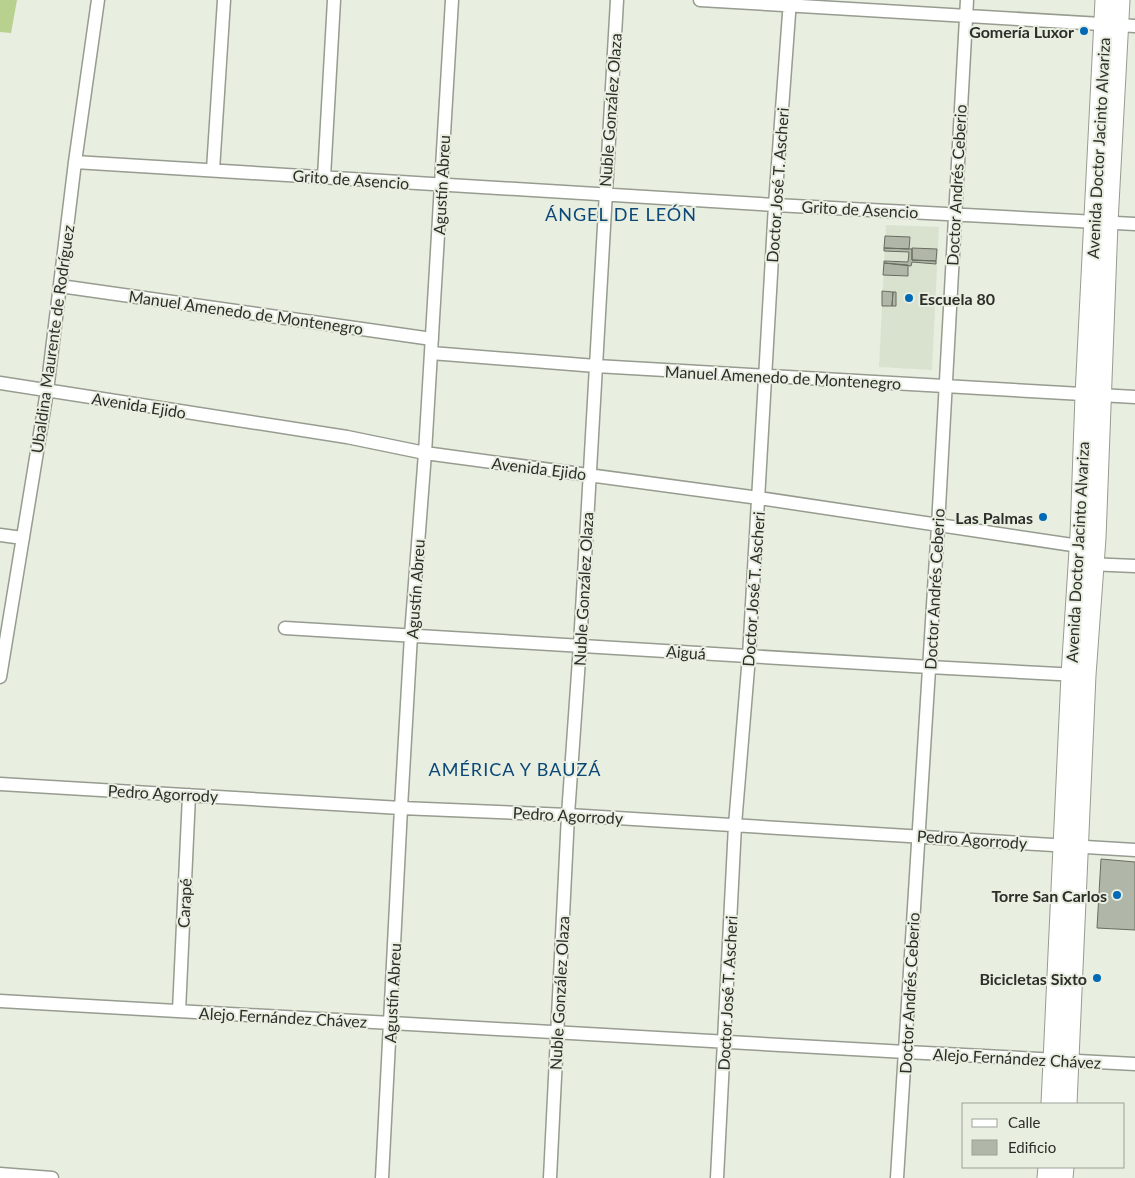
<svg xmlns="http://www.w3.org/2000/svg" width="1135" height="1178" font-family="Lato,sans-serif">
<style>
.built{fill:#d9e2ce}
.green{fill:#b8d18f}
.building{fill:#b0b6a8;stroke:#686d61}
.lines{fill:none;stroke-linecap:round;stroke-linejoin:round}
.minor-casing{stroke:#969c8f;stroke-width:15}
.secondary-casing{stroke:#969c8f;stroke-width:21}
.minor{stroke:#fff;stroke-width:12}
.secondary{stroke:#fff;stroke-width:19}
.poi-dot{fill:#006ab6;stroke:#e8eee0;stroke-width:2}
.labels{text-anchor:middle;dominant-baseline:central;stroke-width:4;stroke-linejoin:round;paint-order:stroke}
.poi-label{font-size:16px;font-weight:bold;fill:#2c2e29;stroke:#e8eee0;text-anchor:end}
.street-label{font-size:16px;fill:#2c2e29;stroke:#e8eee0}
.neighbourhood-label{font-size:18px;letter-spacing:1px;fill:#0b4777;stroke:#e8eee0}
</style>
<rect width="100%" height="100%" fill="#e8eee0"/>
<!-- built -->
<path class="built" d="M886 225 939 227 932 370 879 367Z"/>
<!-- green -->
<path class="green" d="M0 0H17L11 33 0 32Z"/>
<!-- building -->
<path class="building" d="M885 236 910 237 909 249 884 248Z
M884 248 912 249V260L936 261V264L912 262 911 266 884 263V261L908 262 909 252 884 251Z
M912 248 937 249 936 261 912 260Z
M884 263 908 265V276L883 275Z
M882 291 893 292 892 306H882Z
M893 292H896V306H892Z
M1101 859 1135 862V930L1097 928Z"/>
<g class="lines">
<defs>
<path id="minor" d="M700 0 1135 26
M75 162 775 205 1135 224
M213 170 224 0
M324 177 334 0
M60 286 432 339
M431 353 596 366 1135 397
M0 383 347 437 425 453 759 498 1079 546
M0 535 23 538
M1088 564 1135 566
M285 628 929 667 1078 675
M0 677 47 391 75 162 98 0
M0 784 401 808 568 815 1135 850
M0 1001 906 1052 1135 1064
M179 1011 189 795
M0 1174 52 1178
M382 1178 401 808 411 635 425 453 452 0
M550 1178 568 815 580 645 617 0
M717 1178 735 825 749 656 775 205 790 0
M897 1178 938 526 967 0"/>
<path id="secondary" d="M1051 1104 1071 675 1080 535 1085 395 1105 0
M1067 1104 1086 675 1096 538 1108 223 1120 0
M1047 1178 1048 1167
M1063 1178 1064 1167"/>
</defs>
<!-- minor casing -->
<use href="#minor" class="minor-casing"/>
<!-- secondary casing -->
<use href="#secondary" class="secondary-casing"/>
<!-- minor -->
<use href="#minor" class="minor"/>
<!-- secondary -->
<use href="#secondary" class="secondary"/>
</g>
<!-- markers -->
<g class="poi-dot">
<circle cx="1084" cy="31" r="5"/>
<circle cx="909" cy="298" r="5"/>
<circle cx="1043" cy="517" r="5"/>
<circle cx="1117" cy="895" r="5"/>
<circle cx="1097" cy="978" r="5"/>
</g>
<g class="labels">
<!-- poi labels -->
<g class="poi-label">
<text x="1074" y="31">Gomería Luxor</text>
<text x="919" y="298" text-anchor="start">Escuela 80</text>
<text x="1033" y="517">Las Palmas</text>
<text x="1107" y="895">Torre San Carlos</text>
<text x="1087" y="978">Bicicletas Sixto</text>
</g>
<!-- street labels -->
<g class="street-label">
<text transform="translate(610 110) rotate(-86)">Nuble González Olaza</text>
<text transform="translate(1098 148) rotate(-87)">Avenida Doctor Jacinto Alvariza</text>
<text transform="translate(351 179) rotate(4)">Grito de Asencio</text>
<text transform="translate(441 185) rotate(-87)">Agustín Abreu</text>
<text transform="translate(777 185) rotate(-86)">Doctor José T. Ascheri</text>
<text transform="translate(956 185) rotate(-87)">Doctor Andrés Ceberio</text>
<text transform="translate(860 209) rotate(3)">Grito de Asencio</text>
<text transform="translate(246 312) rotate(8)">Manuel Amenedo de Montenegro</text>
<text transform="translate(52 339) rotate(-82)">Ubaldina Maurente de Rodríguez</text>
<text transform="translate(783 377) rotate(3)">Manuel Amenedo de Montenegro</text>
<text transform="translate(139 405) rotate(9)">Avenida Ejido</text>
<text transform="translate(539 468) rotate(7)">Avenida Ejido</text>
<text transform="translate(1077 552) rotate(-87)">Avenida Doctor Jacinto Alvariza</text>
<text transform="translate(415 589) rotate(-86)">Agustín Abreu</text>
<text transform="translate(583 589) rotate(-87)">Nuble González Olaza</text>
<text transform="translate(753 589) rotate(-86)">Doctor José T. Ascheri</text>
<text transform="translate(934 589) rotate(-87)">Doctor Andrés Ceberio</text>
<text transform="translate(686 652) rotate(4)">Aiguá</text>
<text transform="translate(163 793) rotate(3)">Pedro Agorrody</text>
<text transform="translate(568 815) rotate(3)">Pedro Agorrody</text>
<text transform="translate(972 839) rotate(4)">Pedro Agorrody</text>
<text transform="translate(184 903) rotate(-87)">Carapé</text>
<text transform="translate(392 993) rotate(-87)">Agustín Abreu</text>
<text transform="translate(559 993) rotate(-87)">Nuble González Olaza</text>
<text transform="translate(727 993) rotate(-87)">Doctor José T. Ascheri</text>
<text transform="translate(909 993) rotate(-87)">Doctor Andrés Ceberio</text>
<text transform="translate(283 1017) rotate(3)">Alejo Fernández Chávez</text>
<text transform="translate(1017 1058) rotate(3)">Alejo Fernández Chávez</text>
</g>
<!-- neighbourhood labels -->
<g class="neighbourhood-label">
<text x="621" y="214">ÁNGEL DE LEÓN</text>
<text x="515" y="769">AMÉRICA Y BAUZÁ</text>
</g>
</g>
<!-- legend -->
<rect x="962" y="1103" width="162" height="65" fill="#e8eee0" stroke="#9da197"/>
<rect x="972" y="1119" width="25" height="8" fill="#ffffff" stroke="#9da197"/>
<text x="1008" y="1128" font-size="15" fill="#2c2e29">Calle</text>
<rect x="972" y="1140" width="25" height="15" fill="#b0b6a8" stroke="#9da197"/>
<text x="1008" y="1153" font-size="15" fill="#2c2e29">Edificio</text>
</svg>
